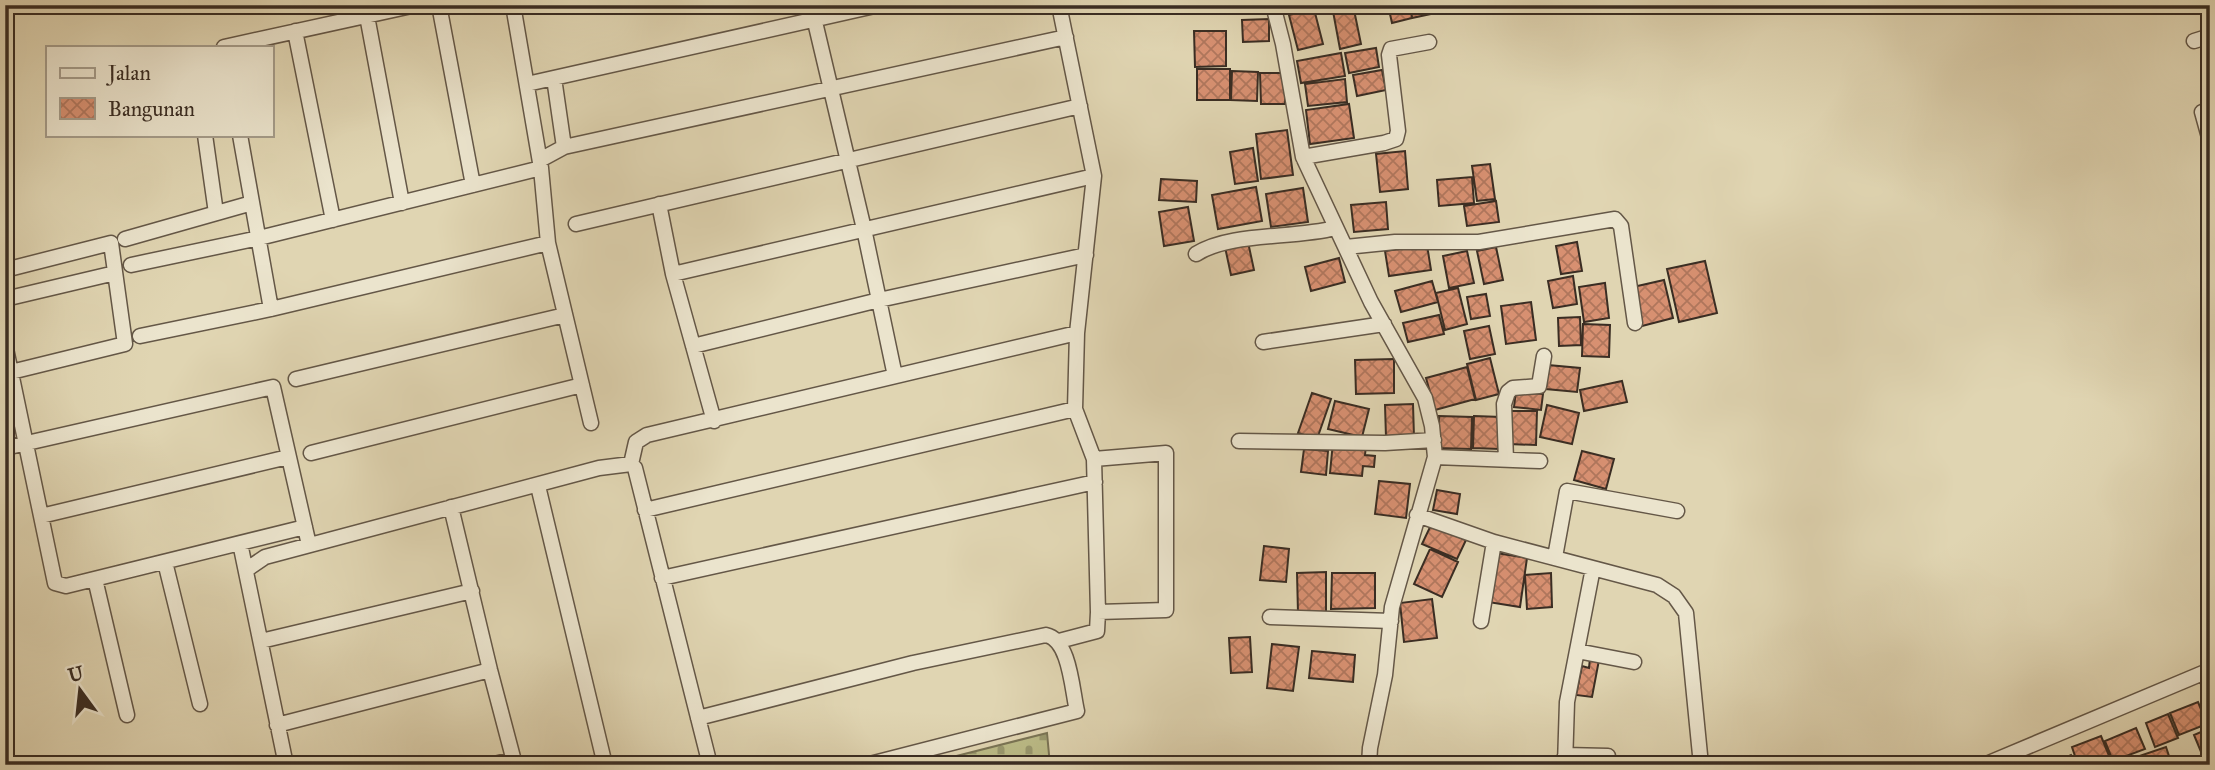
<svg xmlns="http://www.w3.org/2000/svg" width="2215" height="770" font-family="'IM FELL Great Primer',serif">
<style>
.cemetery{fill:url(#cemetery-stones);stroke:#7a7455;stroke-width:2}
.building{fill:url(#building-cross-hatch);stroke:#3a2d23;stroke-width:2}
.lines{fill:none;stroke-linecap:round;stroke-linejoin:round}
.street-casing{stroke:#645747;stroke-width:17}
.street{stroke:#ebe4cd;stroke-width:14}
</style>
<defs>
<pattern id="cemetery-stones" width="16" height="16" patternUnits="userSpaceOnUse" patternTransform="scale(1.75)"><rect width="16" height="16" fill="#bbbb87"/><path d="M2 7V4a2 2 0 0 1 4 0v3zM10 15v-3a2 2 0 0 1 4 0v3z" fill="#99986e"/></pattern>
<pattern id="building-cross-hatch" width="8" height="8" patternUnits="userSpaceOnUse" patternTransform="scale(1.75)"><rect width="8" height="8" fill="#d79071"/><path d="M0 0l8 8M0 8l8-8" fill="none" stroke="#af765c"/></pattern>
</defs>
<rect width="100%" height="100%" fill="#e0d5b2"/>
<filter id="stains"><feTurbulence type="fractalNoise" baseFrequency=".00286" numOctaves="4"/><feColorMatrix values="0 0 0 0 .2 0 0 0 0 .09 0 0 0 0 .02 0 0 0 .5 -.17"/></filter>
<radialGradient id="worn" r=".72"><stop offset=".6" stop-color="#630" stop-opacity="0"/><stop offset="1" stop-color="#630" stop-opacity=".3"/></radialGradient>
<!-- cemetery -->
<path class="cemetery" d="M1047 733 1050 765H921Z"/>
<!-- building -->
<path class="building" d="M1353 5 1361 44 1340 49 1332 6Z
M1388 5H1410L1412 18 1392 23Z
M1410 5H1443L1445 11 1412 18Z
M1314 9 1323 44 1298 50 1289 15Z
M1269 19V41L1243 42 1242 20Z
M1194 31H1226V66L1195 67Z
M1376 48 1379 67 1349 73 1345 53Z
M1341 53 1345 76 1301 83 1297 61Z
M1197 69H1230V100H1197Z
M1382 70 1386 90 1357 96 1353 75Z
M1232 71 1258 72 1257 101 1231 100Z
M1260 73H1285V104H1261Z
M1345 79 1347 102 1308 106 1305 84Z
M1349 104 1354 138 1310 144 1306 110Z
M1287 130 1293 175 1261 179 1256 134Z
M1253 148 1258 181 1235 184 1230 152Z
M1405 151 1408 189 1380 192 1376 154Z
M1490 164 1495 199 1477 201 1472 166Z
M1472 177 1474 203 1439 206 1437 180Z
M1161 179 1197 181 1196 202 1159 200Z
M1256 187 1262 221 1218 229 1212 195Z
M1303 188 1308 222 1271 227 1266 194Z
M1496 201 1499 222 1467 226 1464 206Z
M1386 202 1388 229 1354 232 1351 205Z
M1188 207 1194 241 1164 246 1159 212Z
M1248 242 1254 270 1231 275 1225 247Z
M1577 242 1582 271 1561 274 1556 246Z
M1427 245 1431 270 1389 276 1385 251Z
M1496 247 1503 280 1484 284 1477 251Z
M1467 251 1474 283 1449 288 1443 256Z
M1339 258 1345 282 1311 291 1305 267Z
M1705 261 1717 313 1679 322 1667 269Z
M1573 276 1577 304 1553 308 1548 281Z
M1664 280 1673 318 1642 326 1633 287Z
M1432 281 1438 302 1401 312 1395 291Z
M1605 283 1609 318 1584 322 1579 287Z
M1458 288 1467 324 1445 330 1436 293Z
M1486 294 1490 316 1471 319 1467 297Z
M1531 302 1536 340 1506 344 1501 306Z
M1439 315 1444 334 1408 342 1403 323Z
M1580 317 1581 345 1559 346 1558 318Z
M1583 324 1610 325 1609 357 1582 356Z
M1489 326 1495 354 1470 359 1464 331Z
M1490 358 1499 394 1476 400 1467 364Z
M1394 359V393L1356 394 1355 360Z
M1548 365 1580 368 1577 392 1546 389Z
M1467 367 1475 399 1435 410 1426 378Z
M1622 381 1627 402 1584 411 1580 390Z
M1516 391 1543 394 1541 410 1514 407Z
M1312 393 1331 399 1317 439 1298 433Z
M1335 401 1369 409 1362 437 1328 429Z
M1413 404 1414 437H1386L1385 405Z
M1547 405 1579 413 1572 444 1540 437Z
M1509 411H1537L1536 445 1509 444Z
M1439 416 1472 417 1471 449 1438 448Z
M1474 416 1501 417 1500 449 1473 448Z
M1333 442 1366 445 1365 455 1375 456 1374 467 1363 466 1362 476 1330 473Z
M1304 449 1328 451 1326 475 1301 472Z
M1582 451 1614 459 1606 489 1574 480Z
M1379 481 1410 484 1406 518 1375 514Z
M1437 490 1460 494 1457 514 1433 510Z
M1431 525 1466 540 1457 559 1422 544Z
M1264 546 1289 549 1286 582 1260 580Z
M1430 549 1458 562 1442 597 1414 584Z
M1496 553 1527 558 1520 607 1488 602Z
M1326 572V612L1298 613 1297 573Z
M1332 573H1375V608L1331 609Z
M1551 573 1552 607 1527 609 1525 575Z
M1432 599 1437 638 1404 642 1400 603Z
M1250 637 1252 672 1231 673 1229 638Z
M1272 644 1299 647 1293 691 1267 688Z
M1312 651 1355 655 1353 682 1309 678Z
M1590 658 1599 660 1592 697 1576 695 1582 666 1589 668Z
M2198 702 2207 724 2179 735 2170 713Z
M2168 714 2178 738 2155 747 2146 723Z
M2136 728 2145 749 2113 761 2105 741Z
M2210 728V757L2204 759 2194 735Z
M2101 736 2112 763 2078 765 2072 747Z
M2166 747 2172 765 2116 764Z
M2071 755 2075 765H2048Z"/>
<g class="lines">
<defs>
<path id="street" d="M439 5 473 185
M513 5 541 168 548 243 591 423
M540 5H543
M811 5 864 229 895 376
M1059 5 1094 176 1077 333 1075 409 1094 459 1098 612 1097 631 1059 641
M1273 5 1283 44 1303 157 1371 302 1425 398 1432 426 1435 457 1392 607 1385 675 1370 748 1369 765
M367 16 402 203
M295 31 333 220
M2194 41 2210 36
M224 47 416 5
M527 84 879 5
M2210 110 2202 112 2210 141
M205 135 216 213
M240 135 271 309
M564 147 1066 37
M1303 157 1384 143 1396 139 1398 131 1389 55 1391 49 1429 42
M540 160 564 147 554 78
M659 204 673 274 714 421
M576 224 1080 106
M125 239 252 203
M1346 247 1395 242H1479L1615 219 1621 226 1635 323
M1196 254C1230 232 1293 239 1335 228
M131 265 259 238 541 168
M5 270 111 243 125 344 11 372
M673 274 1094 176
M5 299 115 273
M140 336 271 309 548 243
M1263 342 1384 324
M5 344 55 583 66 586 305 527
M693 346 879 300 1086 255
M296 379 565 315
M1239 441 1385 443 1434 440
M5 448 273 387 309 545
M311 453 582 385
M1435 457 1540 461
M1094 459 1166 453V610L1098 612
M1506 460 1504 404 1508 392 1513 388 1539 386 1544 356
M538 486 605 765
M451 507 490 670 515 765
M645 510 1075 409
M1417 515 1494 542 1481 621
M41 516 288 457
M1494 542 1657 585 1674 596 1686 613 1701 765
M240 543 286 765
M1555 557 1567 491 1677 511
M165 562 200 704
M246 570 265 557 599 468 631 464
M662 578 1095 482
M95 579 127 715
M1270 617 1391 621
M261 641 472 591
M1577 651 1634 662
M2204 673 2210 686
M698 718 913 663 1046 635C1070 640 1072 690 1077 711L866 765
M277 725 490 670
M1565 755 1608 756
M491 765 514 759
M710 765 635 468 631 464 636 442 647 435 1077 333
M1086 765H1356
M1565 765 1567 702 1593 568
M1984 765 2210 670"/>
</defs>
<!-- street casing -->
<use href="#street" class="street-casing"/>
<!-- street -->
<use href="#street" class="street"/>
</g>
<!-- margin -->
<rect width="2215" height="770" fill="none" stroke="#e0d5b2" stroke-width="28"/>
<rect x="7" y="7" width="2201" height="756" fill="none" stroke="#3a2d23" stroke-width="3.5"/>
<rect x="14" y="14" width="2187" height="742" fill="none" stroke="#3a2d23" stroke-width="2"/>
<!-- legend -->
<rect x="46" y="46" width="228" height="91" fill="#ebe4cd" stroke="#a49b89" stroke-width="2"/>
<rect x="60" y="68" width="35" height="10" fill="#ebe4cd" stroke="#a49b89" stroke-width="2"/>
<text x="108" y="80" font-size="21" fill="#3a2d23">Jalan</text>
<rect x="60" y="98" width="35" height="21" fill="url(#building-cross-hatch)" stroke="#a49b89" stroke-width="2"/>
<text x="108" y="116" font-size="21" fill="#3a2d23">Bangunan</text>
<!-- north arrow -->
<g transform="translate(80 690) rotate(345)" stroke="#ebe4cd" stroke-width="5" paint-order="stroke">
<path d="M0-5L12 26L0 18L-12 26Z" fill="#3a2d23"/>
<text y="-10" font-size="19" font-weight="bold" text-anchor="middle" fill="#3a2d23">U</text>
</g>
<rect width="100%" height="100%" filter="url(#stains)"/>
<rect width="100%" height="100%" fill="url(#worn)"/>
</svg>
